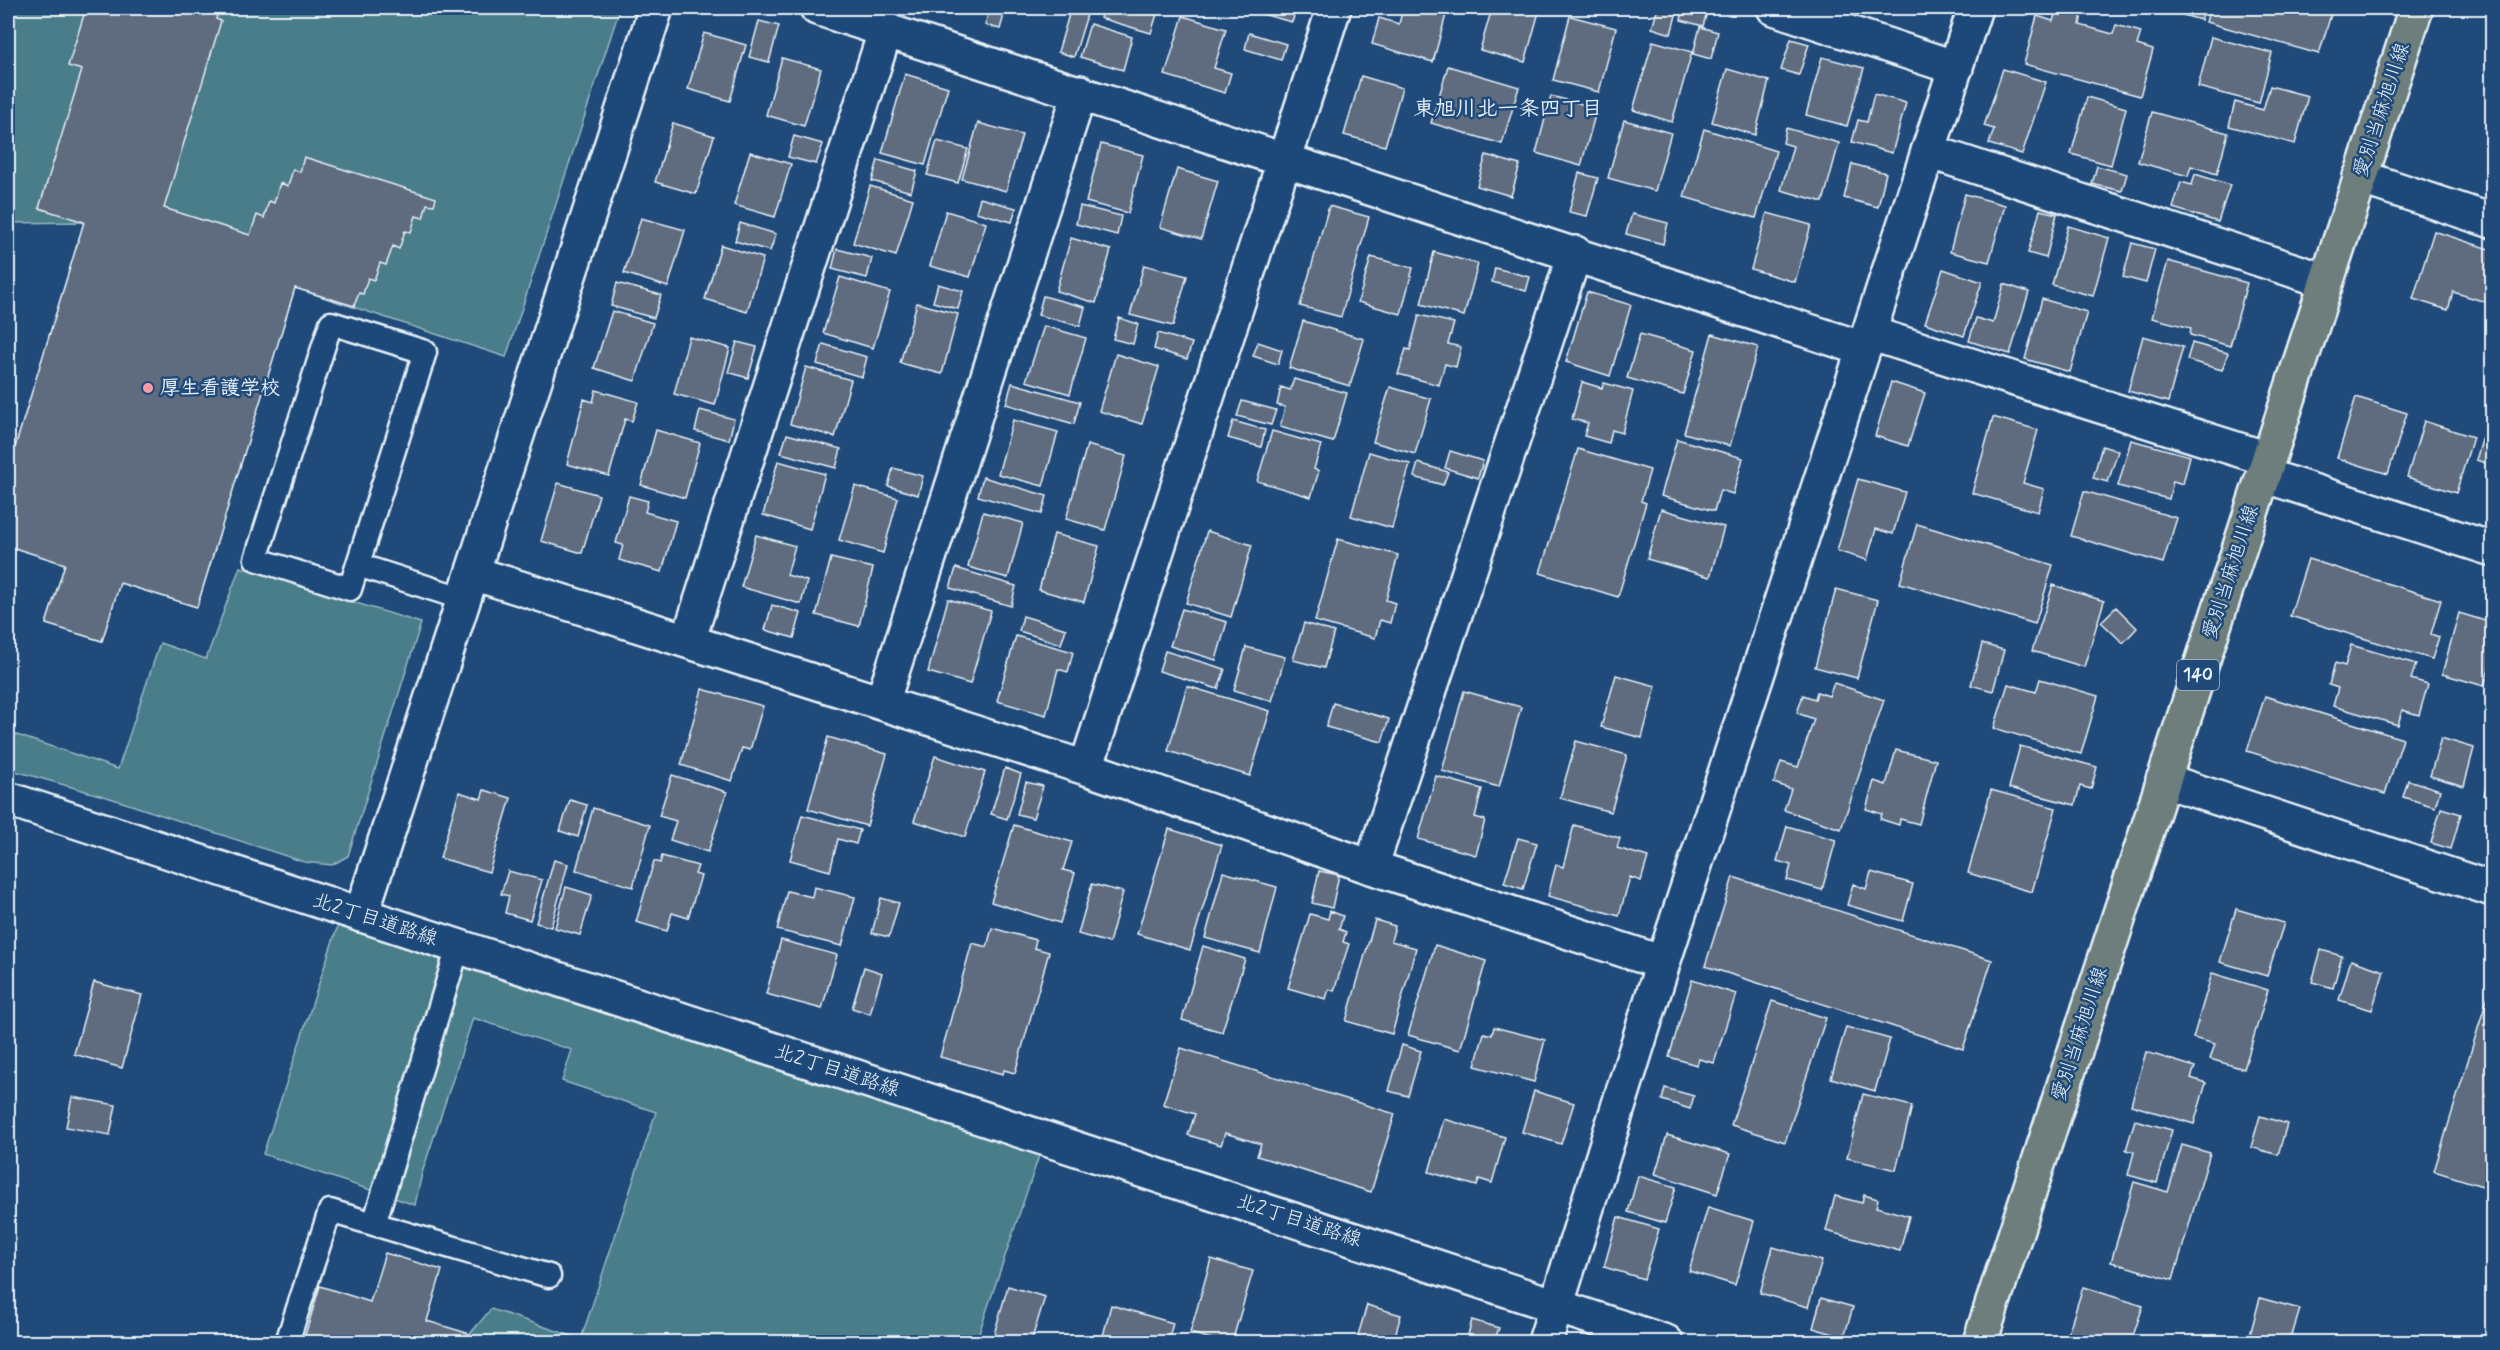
<svg xmlns="http://www.w3.org/2000/svg" width="2500" height="1350" font-family="Mynerve,'Klee One',sans-serif">
<style>
.green{fill:#4a7d8a;stroke:#99b7c1;stroke-width:1.5}
.building{fill:#5f6c7f;stroke:#e8f1f8;stroke-width:1.5}
.lines{fill:none;stroke-linecap:round;stroke-linejoin:round}
.service-casing{stroke:#e8f1f8;stroke-width:27}
.minor-casing{stroke:#e8f1f8;stroke-width:38}
.tertiary-casing{stroke:#e8f1f8;stroke-width:38}
.primary-casing{stroke:#e8f1f8;stroke-width:38}
.service{stroke:#1f4a7a;stroke-width:22}
.minor{stroke:#1f4a7a;stroke-width:33}
.tertiary{stroke:#1f4a7a;stroke-width:33}
.primary{stroke:#6d7e7c;stroke-width:33}
.poi-dot{fill:#ff9aa2;stroke:#1f4a7a;stroke-width:2}
.labels{text-anchor:middle;dominant-baseline:central;stroke-width:5;stroke-linejoin:round;paint-order:stroke}
.shield{fill:#1f4a7a;stroke:#acbfd2;stroke-width:1.5}
.shield-label{font-size:18px;font-weight:bold;fill:#e8f1f8}
.street-label{font-size:20px;fill:#e8f1f8;stroke:#1f4a7a}
.poi-label{font-size:20px;font-weight:bold;fill:#e8f1f8;stroke:#1f4a7a;text-anchor:start}
.neighbourhood-label{font-size:21px;font-weight:bold;fill:#e8f1f8;stroke:#1f4a7a}
</style>
<rect width="100%" height="100%" fill="#1f4a7a"/>
<filter id="ink" filterUnits="userSpaceOnUse"><feTurbulence type="fractalNoise" baseFrequency=".0167" numOctaves="2"/><feDisplacementMap in="SourceGraphic" scale="12" xChannelSelector="R" yChannelSelector="G"/><feConvolveMatrix kernelMatrix="1 2 1 2 8 2 1 2 1" color-interpolation-filters="sRGB"/></filter>
<g filter="url(#ink)">
<!-- green -->
<path class="green" d="M8 8H620L506 357 295 288 197 607 120 583 102 641 46 624 65 564 8 546V470L84 222 8 223Z
M240 567 421 623 348 856 332 865 304 862 110 798 8 769V732L118 769 160 643 206 659Z
M340 919 1041 1150 976 1342H467L470 1334 491 1309 581 1339 656 1112 562 1081 572 1050 473 1018 422 1173 415 1205 263 1154Z"/>
<!-- building -->
<path class="building" d="M86 8H219L216 19 221 21 164 208 250 235 257 215 264 218 269 201 274 203 280 183 288 186 293 169 300 172 304 157 436 198 434 205 427 204 423 218 416 216 411 232 405 231 399 249 393 246 386 265 380 263 374 280 368 278 363 294 359 293 354 306 295 288 197 607 120 583 102 641 46 624 65 564 8 546V470L84 222 39 208 82 70 68 66Z
M990 8H1006L1000 29 985 25Z
M1103 8H1159L1151 33 1100 18Z
M1264 8H1297L1292 22 1262 14Z
M1403 8H1435L1447 11 1433 62 1372 44 1379 18 1399 24Z
M1492 8H1540L1525 62 1480 50Z
M1658 8H1678L1671 34 1652 28Z
M1684 8 1708 9 1703 26 1681 20Z
M1888 8H1910L1908 13Z
M2057 8 2082 14 2080 25 2113 34 2116 25 2141 32 2137 45 2153 50 2140 96 2024 64 2037 16 2053 21Z
M2173 8H2205L2201 20 2172 12Z
M2210 8H2333L2319 54 2206 22Z
M1070 11 1087 15 1074 57 1058 52Z
M1183 16 1226 29 1214 68 1231 73 1225 93 1165 75Z
M1570 16 1616 28 1599 92 1553 80Z
M759 21 779 26 769 62 749 57Z
M1090 24 1132 37 1123 70 1080 57Z
M1700 27 1718 32 1711 59 1693 54Z
M704 33 746 45 730 101 688 89Z
M1249 33 1286 44 1281 60 1245 49Z
M2211 37 2272 53 2259 103 2198 87Z
M1791 39 1809 44 1799 75 1781 70Z
M1653 41 1692 52 1672 122 1633 110Z
M1822 57 1864 68 1847 126 1806 115Z
M782 58 821 69 804 126 766 115Z
M1448 66 1519 87 1502 144 1431 123Z
M1727 69 1769 81 1755 135 1712 122Z
M2003 69 2046 82 2022 154 1989 144 1994 129 1984 126Z
M905 74 948 87 925 165 882 153Z
M1361 76 1402 88 1385 146 1344 135Z
M2270 86 2308 96 2295 144 2229 126 2235 102 2263 110Z
M1874 94 1906 103 1892 153 1852 142 1858 120 1867 122Z
M1551 96 1597 108 1581 166 1536 153Z
M2087 97 2126 108 2111 165 2071 154Z
M2152 112 2228 133 2217 174 2191 166 2188 176 2138 162Z
M1624 120 1671 133 1655 191 1608 178Z
M673 123 714 136 696 194 655 182Z
M978 123 1022 135 1006 191 962 179Z
M1786 128 1839 143 1823 202 1781 190 1793 146 1783 143Z
M1704 129 1776 151 1756 218 1684 197Z
M794 136 823 144 816 164 788 157Z
M937 141 968 149 958 183 927 175Z
M1101 144 1143 155 1128 213 1086 202Z
M750 152 791 164 775 217 734 205Z
M1486 155 1520 165 1511 196 1477 186Z
M878 160 917 171 911 192 872 181Z
M1852 164 1886 173 1878 207 1844 198Z
M2097 166 2127 174 2122 191 2092 184Z
M1177 169 1218 181 1201 239 1160 227Z
M1579 173 1598 178 1587 216 1569 212Z
M2195 174 2230 185 2218 222 2173 208 2181 182 2192 185Z
M870 186 913 199 896 256 853 243Z
M1965 194 2005 205 1989 262 1950 252Z
M980 198 1016 208 1012 222 976 212Z
M1080 206 1121 216 1117 235 1076 224Z
M1329 206 1369 217 1341 317 1300 306Z
M2040 210 2057 214 2046 258 2028 253Z
M946 211 986 223 970 277 930 266Z
M1767 213 1811 225 1795 282 1751 269Z
M1632 214 1668 223 1663 244 1626 234Z
M641 218 685 230 668 287 624 273Z
M740 223 776 234 770 251 735 241Z
M2068 226 2109 238 2093 296 2052 285Z
M2434 231 2492 250V304L2453 292 2448 310 2413 299Z
M1071 238 1111 250 1096 303 1056 291Z
M2132 243 2155 249 2146 283 2123 277Z
M721 245 763 258 747 312 705 299Z
M837 249 872 258 867 278 832 269Z
M1434 252 1478 264 1464 316 1421 304Z
M1371 257 1413 268 1401 314 1358 302Z
M2168 261 2247 283 2230 346 2190 335 2191 328 2152 318Z
M1144 265 1187 276 1173 326 1130 315Z
M1495 268 1530 277 1526 291 1492 282Z
M1943 269 1982 282 1964 336 1925 323Z
M840 277 890 292 873 348 823 333Z
M617 283 661 295 654 318 611 306Z
M938 284 963 291 958 309 933 302Z
M2004 284 2029 292 2010 354 1969 341 1976 318 1993 323Z
M1587 292 1631 305 1610 376 1566 362Z
M1043 296 1085 307 1080 326 1038 315Z
M2042 299 2087 312 2070 372 2025 359Z
M917 303 958 314 942 374 900 363Z
M612 311 653 323 635 381 594 368Z
M1419 315 1454 323 1448 344 1461 347 1456 367 1445 364 1439 385 1398 374 1406 349 1410 350Z
M1119 318 1138 324 1133 344 1113 339Z
M1303 321 1364 339 1350 386 1289 368Z
M1044 326 1086 338 1070 394 1026 381Z
M1158 333 1192 343 1187 359 1154 349Z
M1640 334 1696 350 1683 394 1627 378Z
M1712 334 1758 347 1730 446 1684 433Z
M2143 336 2183 347 2168 402 2128 391Z
M689 337 730 348 715 405 674 394Z
M737 342 757 347 748 378 728 372Z
M1258 342 1282 350 1278 364 1253 356Z
M2192 343 2228 353 2222 370 2187 360Z
M823 344 867 357 862 377 817 364Z
M1116 354 1159 367 1142 424 1099 411Z
M806 367 851 380 835 437 790 424Z
M1294 379 1347 393 1333 442 1280 427 1285 407 1277 405 1281 387 1290 390Z
M1582 382 1602 388 1604 383 1633 391 1622 433 1612 430 1609 443 1584 436 1588 423 1572 419Z
M1891 382 1925 393 1908 446 1875 436Z
M1012 383 1080 402 1074 424 1006 404Z
M1390 387 1431 399 1415 454 1373 442Z
M596 390 638 402 632 421 625 419 609 476 567 464 584 399 593 402Z
M2356 397 2407 413 2388 474 2337 458Z
M1242 401 1276 410 1271 425 1237 416Z
M700 410 734 419 729 440 695 431Z
M1993 417 2038 430 2023 483 2044 489 2038 512 1972 493Z
M1013 420 1058 432 1043 486 998 474Z
M1233 421 1265 430 1261 447 1228 438Z
M2424 421 2473 437 2456 493 2407 477Z
M656 430 700 443 685 498 641 485Z
M1272 431 1321 445 1314 469 1319 471 1311 497 1257 481Z
M787 434 841 449 836 468 781 453Z
M2483 437 2492 440V465L2476 460Z
M1677 439 1743 458 1733 494 1720 490 1714 511 1661 496Z
M2131 440 2190 456 2183 484 2173 481 2169 499 2118 486Z
M1087 445 1126 456 1105 530 1066 519Z
M2102 446 2118 451 2108 482 2093 478Z
M1578 449 1650 470 1641 501 1646 503 1618 597 1540 573Z
M1450 451 1483 461 1478 478 1445 468Z
M1369 452 1410 464 1392 528 1351 516Z
M778 461 825 474 810 529 763 515Z
M1418 463 1448 472 1443 485 1414 477Z
M893 468 923 476 918 495 888 486Z
M983 477 1047 496 1042 514 978 496Z
M1858 479 1905 492 1893 534 1876 529 1867 560 1837 551Z
M558 483 599 495 582 553 541 541Z
M855 486 898 498 883 553 839 540Z
M2084 491 2177 518 2163 563 2071 536Z
M629 496 648 501 645 512 676 521 662 572 619 560 623 545 616 543Z
M1661 509 1724 527 1710 577 1647 559Z
M983 512 1023 523 1008 578 968 567Z
M1917 524 2053 565 2035 624 1900 583Z
M1207 531 1252 545 1231 617 1186 603Z
M1054 534 1099 546 1084 602 1039 590Z
M756 535 795 546 787 575 807 581 801 604 741 587Z
M1338 539 1398 555 1386 600 1395 603 1390 623 1380 620 1375 638 1315 621Z
M831 558 873 568 859 626 816 615Z
M2308 559 2441 600 2431 634 2439 637 2432 659 2290 616Z
M956 568 1016 586 1011 606 950 588Z
M2053 585 2104 601 2084 667 2032 651Z
M1836 589 1878 600 1857 678 1815 667Z
M948 599 991 611 970 684 928 672Z
M772 605 801 613 794 638 765 630Z
M2116 607 2137 628 2123 643 2101 622Z
M1182 609 1227 622 1216 660 1170 646Z
M2459 613 2492 623V658L2484 686 2442 674Z
M1023 616 1066 629 1061 644 1019 631Z
M1304 623 1334 632 1324 668 1293 660Z
M1016 636 1073 652 1068 672 1058 669 1046 715 997 701Z
M1982 644 2004 650 1993 691 1971 685Z
M2351 645 2416 664 2411 679 2428 684 2419 715 2402 710 2398 725 2333 706 2338 688 2329 685 2335 663 2345 666Z
M1246 647 1285 657 1272 701 1234 690Z
M1165 651 1225 669 1218 689 1159 671Z
M1616 675 1656 686 1642 738 1601 727Z
M2040 679 2098 696 2081 754 1994 728 2008 684 2036 692Z
M1834 683 1884 700 1841 829 1784 810 1791 789 1774 783 1781 762 1798 767 1814 719 1797 713 1803 695 1815 699 1817 692 1829 696Z
M1187 686 1270 711 1250 776 1168 751Z
M702 689 763 706 750 750 742 748 732 781 681 765Z
M1464 691 1521 707 1499 787 1442 771Z
M2265 696 2403 739 2385 794 2247 751Z
M1333 703 1389 719 1382 742 1326 727Z
M828 737 887 754 867 826 808 809Z
M2441 738 2474 748 2464 786 2430 776Z
M1576 741 1627 755 1611 812 1560 798Z
M2020 746 2097 767 2091 789 2080 786 2075 805 2009 788Z
M1896 750 1936 760 1919 824 1900 819 1899 825 1880 819 1882 814 1866 809 1874 781 1886 785Z
M935 756 985 772 965 837 914 821Z
M2492 765V798L2484 795Z
M1005 768 1021 774 1007 819 991 814Z
M672 775 727 792 708 852 670 840 676 821 659 816Z
M1436 776 1482 789 1475 817 1485 820 1476 855 1418 839Z
M2408 780 2440 790 2435 807 2403 797Z
M1026 782 1043 786 1033 818 1017 814Z
M484 790 511 798 489 872 440 858 459 792 481 799Z
M1991 790 2056 808 2032 892 1968 873Z
M570 800 587 805 578 837 560 831Z
M593 808 650 825 633 887 576 870Z
M2441 808 2461 814 2451 849 2431 843Z
M802 815 860 830 856 844 838 839 830 871 790 860Z
M1014 825 1072 842 1063 870 1075 873 1060 923 991 902Z
M1574 825 1620 838 1617 848 1648 857 1641 881 1630 877 1619 916 1548 896 1556 865 1563 867Z
M1787 826 1836 840 1822 890 1787 880 1791 865 1777 861Z
M1169 829 1222 845 1190 950 1137 934Z
M1518 838 1537 843 1523 889 1504 883Z
M662 856 698 866 695 874 701 876 688 918 672 913 667 931 636 922 654 861 660 863Z
M554 860 568 864 551 927 536 923Z
M508 871 542 880 530 920 505 913 509 896 501 894Z
M1319 871 1339 875 1332 908 1312 903Z
M1223 872 1277 887 1260 953 1205 938Z
M1871 872 1913 884 1903 921 1847 905 1853 884 1866 889Z
M1733 877 1992 960 1963 1049 1705 966Z
M1092 884 1123 892 1109 943 1078 934Z
M566 887 592 895 580 935 555 928Z
M814 887 855 897 842 946 777 930 787 891 812 897Z
M881 898 899 903 889 937 872 933Z
M2236 909 2284 923 2267 976 2220 962Z
M1330 911 1343 916 1339 929 1346 932 1343 942 1349 944 1334 991 1329 989 1326 999 1288 988 1310 914 1328 919Z
M1375 920 1395 926 1391 941 1416 948 1392 1034 1346 1021Z
M992 928 1036 940 1034 948 1049 952 1015 1073 1004 1070 1003 1074 940 1057 972 943 987 947Z
M781 940 837 955 822 1009 766 994Z
M1435 945 1486 961 1460 1050 1408 1035Z
M1203 946 1245 959 1222 1032 1182 1020Z
M2321 950 2342 956 2333 988 2312 982Z
M2351 960 2384 971 2372 1010 2339 1000Z
M864 967 882 973 870 1014 852 1008Z
M2212 973 2268 990 2244 1069 2210 1059 2215 1044 2193 1038Z
M1692 980 1736 994 1714 1063 1699 1059 1697 1065 1669 1057Z
M94 982 142 995 122 1068 74 1054Z
M2492 983V1189L2434 1171Z
M1772 1001 1826 1018 1785 1142 1731 1125Z
M1494 1027 1545 1040 1534 1082 1475 1066 1484 1033 1492 1035Z
M1846 1027 1890 1039 1875 1091 1831 1078Z
M1402 1045 1421 1051 1408 1096 1389 1091Z
M1181 1048 1395 1114 1371 1192 1257 1156 1261 1144 1225 1133 1221 1145 1188 1135 1195 1114 1163 1104Z
M2146 1052 2195 1067 2191 1078 2206 1083 2194 1124 2131 1105Z
M1665 1088 1694 1096 1690 1109 1662 1100Z
M1534 1091 1574 1103 1561 1144 1522 1132Z
M1863 1094 1912 1106 1896 1170 1847 1158Z
M72 1097 116 1105 110 1135 66 1127Z
M2260 1116 2287 1124 2278 1155 2251 1147Z
M1444 1119 1505 1137 1492 1183 1479 1179 1477 1186 1429 1172Z
M2135 1120 2172 1130 2157 1183 2128 1175 2134 1152 2126 1150Z
M1667 1135 1730 1154 1717 1194 1655 1174Z
M2182 1145 2210 1153 2173 1280 2111 1262 2134 1182 2168 1192Z
M1638 1176 1676 1187 1665 1223 1628 1212Z
M1864 1195 1878 1199 1876 1207 1909 1216 1900 1251 1826 1231 1835 1196 1862 1203Z
M1708 1207 1754 1221 1735 1285 1689 1271Z
M1618 1217 1659 1229 1644 1279 1604 1267Z
M1773 1247 1822 1261 1808 1307 1760 1293Z
M385 1253 442 1270 427 1321 470 1334 467 1342H303L320 1286 370 1302Z
M1211 1259 1253 1271 1232 1342H1222L1190 1333Z
M1008 1286 1045 1297 1031 1342 992 1341Z
M2083 1287 2143 1306 2131 1342H2075L2066 1340Z
M1821 1298 1853 1307 1844 1337 1813 1328Z
M2260 1298 2300 1309 2290 1342H2248Z
M1111 1305 1173 1323 1168 1342H1128L1103 1336Z
M1367 1305 1401 1315 1394 1339 1404 1342H1356Z
M1472 1320 1499 1328 1494 1342H1444L1446 1336 1466 1342Z"/>
<g class="lines">
<defs>
<path id="service" d="M331 323 425 352 350 589 256 559Z
M358 565 464 599
M374 1224 458 947
M287 1342 330 1211 549 1276"/>
<path id="minor" d="M817 8 1864 349
M1774 8 1956 68
M1928 151 2326 281
M2360 177 2492 221
M1869 333 2268 459
M2263 475 2492 549
M473 573 1086 768 1371 867 1663 963
M688 641 886 29
M882 703 1080 92
M1086 768 1334 8
M2163 780 2492 889
M1371 867 1575 253
M361 915 656 8
M1545 1342 1663 963 1975 8"/>
<path id="tertiary" d="M8 799 1666 1342"/>
<path id="primary" d="M1980 1342 2416 8"/>
</defs>
<!-- service casing -->
<use href="#service" class="service-casing"/>
<!-- minor casing -->
<use href="#minor" class="minor-casing"/>
<!-- tertiary casing -->
<use href="#tertiary" class="tertiary-casing"/>
<!-- primary casing -->
<use href="#primary" class="primary-casing"/>
<!-- service -->
<use href="#service" class="service"/>
<!-- minor -->
<use href="#minor" class="minor"/>
<!-- tertiary -->
<use href="#tertiary" class="tertiary"/>
<!-- primary -->
<use href="#primary" class="primary"/>
</g>
</g>
<!-- markers -->
<circle class="poi-dot" cx="148" cy="388" r="6"/>
<g class="labels">
<!-- shield labels -->
<rect class="shield" x="2177" y="660" width="42" height="30" rx="4.5"/>
<g class="shield-label">
<text x="2198" y="675">140</text>
</g>
<!-- street labels -->
<g class="street-label">
<text transform="translate(2382 110) rotate(-72)">愛別当麻旭川線</text>
<text transform="translate(2231 572) rotate(-72)">愛別当麻旭川線</text>
<text transform="translate(375 920) rotate(18)">北2丁目道路線</text>
<text transform="translate(2080 1034) rotate(-72)">愛別当麻旭川線</text>
<text transform="translate(837 1071) rotate(18)">北2丁目道路線</text>
<text transform="translate(1299 1221) rotate(18)">北2丁目道路線</text>
</g>
<!-- poi labels -->
<g class="poi-label">
<text x="160" y="388">厚生看護学校</text>
</g>
<!-- neighbourhood labels -->
<g class="neighbourhood-label">
<text x="1508" y="109">東旭川北一条四丁目</text>
</g>
</g>
<!-- margin -->
<rect width="2500" height="1350" fill="none" stroke="#1f4a7a" stroke-width="30"/>
<rect x="15" y="15" width="2470" height="1320" fill="none" stroke="#e8f1f8" stroke-width="2" filter="url(#ink)"/>
</svg>
